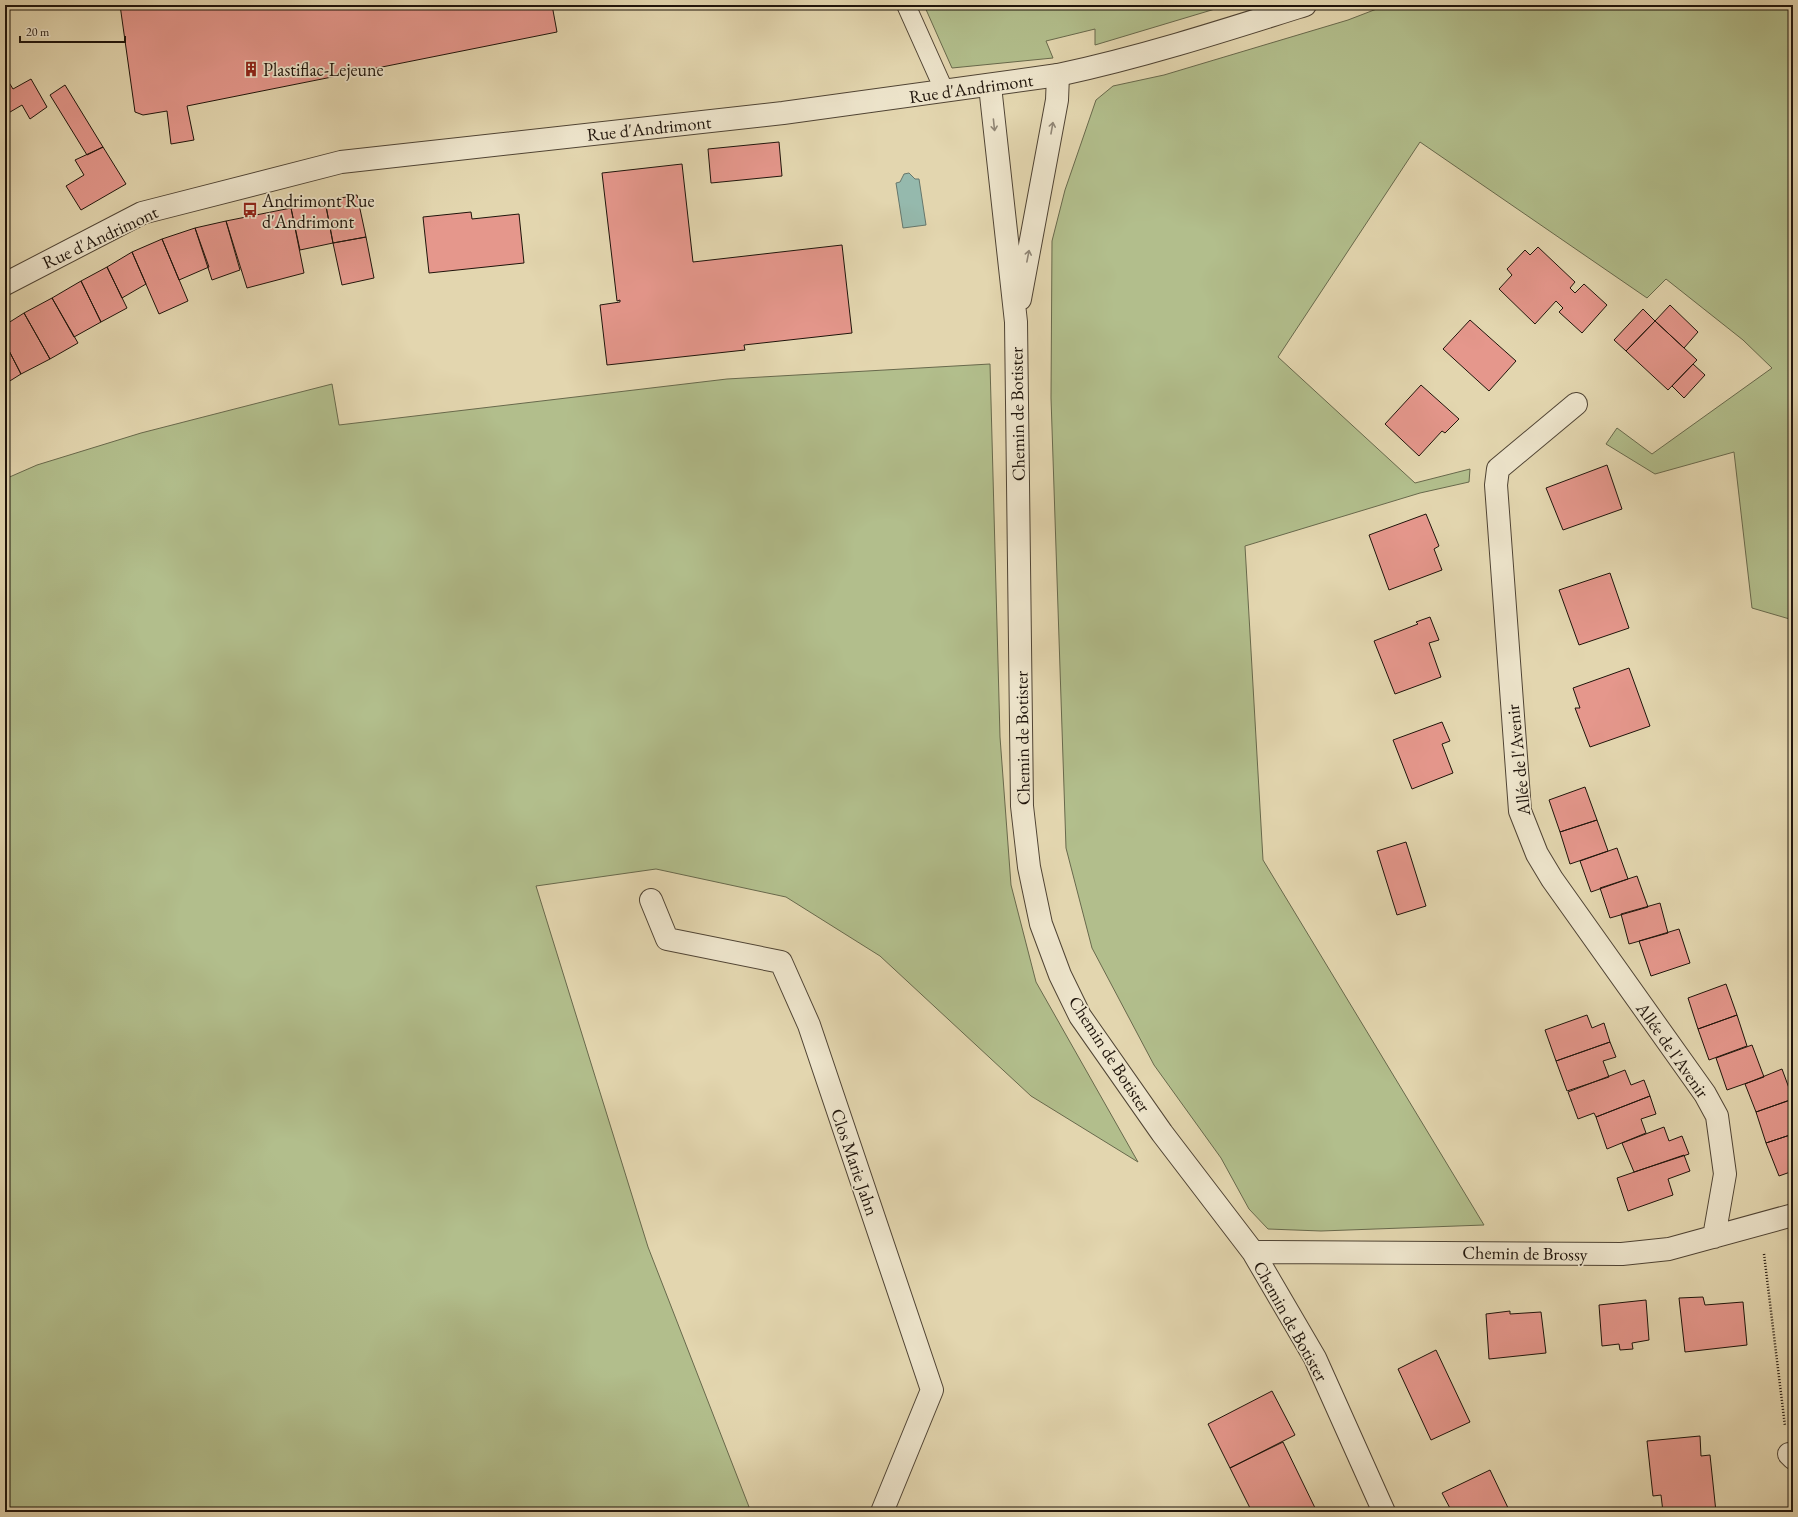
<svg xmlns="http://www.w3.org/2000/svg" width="1798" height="1517" font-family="'EB Garamond',serif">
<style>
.green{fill:#b2be8c;stroke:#68694c}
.water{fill:#95b9ad;stroke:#66776c}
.building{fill:#e5978c;stroke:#1f140b}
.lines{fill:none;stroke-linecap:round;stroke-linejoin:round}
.service-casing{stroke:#504434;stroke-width:20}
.minor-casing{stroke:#504434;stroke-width:24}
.tertiary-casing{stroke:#504434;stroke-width:24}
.path{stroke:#1f140b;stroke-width:2.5;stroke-dasharray:1 2;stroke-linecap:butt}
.service{stroke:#ede4cb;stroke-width:18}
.minor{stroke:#ede4cb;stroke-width:22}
.tertiary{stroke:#ede4cb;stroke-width:22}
.oneway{stroke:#908675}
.labels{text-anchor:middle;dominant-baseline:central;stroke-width:3.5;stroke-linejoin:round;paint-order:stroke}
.poi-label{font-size:18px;fill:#1f140b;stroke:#ede4cb;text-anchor:start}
.street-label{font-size:18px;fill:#1f140b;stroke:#ede4cb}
</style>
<rect width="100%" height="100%" fill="#e3d6af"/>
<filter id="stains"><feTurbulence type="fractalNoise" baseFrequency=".005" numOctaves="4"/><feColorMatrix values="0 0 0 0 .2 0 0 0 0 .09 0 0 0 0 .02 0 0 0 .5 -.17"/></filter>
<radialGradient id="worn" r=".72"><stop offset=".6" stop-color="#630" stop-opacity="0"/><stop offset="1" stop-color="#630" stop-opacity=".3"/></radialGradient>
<!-- green -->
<path class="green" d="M924 5H1225V6L1095 45V29L1046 41 1053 58 952 68Z
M1387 5H1793V620L1752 608 1734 452 1655 474 1606 444 1617 428 1652 454 1772 368 1743 340 1666 279 1647 298 1420 142 1278 357 1415 483 1470 469 1469 482 1420 493 1245 546 1263 860 1484 1225 1321 1231 1268 1229 1249 1209 1221 1158 1154 1065 1092 948 1066 848 1051 398 1052 241 1065 190 1096 100 1113 86 1164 75 1348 20Z
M990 364 1000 737 1011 885 1036 982 1138 1162 1031 1096 880 956 786 897 656 869 536 886 648 1247 751 1512H5V479L37 465 141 433 332 384 339 425 727 379Z"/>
<!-- water -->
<path class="water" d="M909 173 915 179H919L926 225 903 228 896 183 900 182 904 174Z"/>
<!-- building -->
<path class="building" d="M120 5H552L557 32 187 106 194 140 171 144 167 111 143 115 135 112Z
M5 76 13 89 31 79 47 107 30 119 22 105 5 115Z
M65 85 103 147 87 155 50 95Z
M779 142 782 176 711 183 708 149Z
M103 147 126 184 81 210 66 186 84 175 75 160Z
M682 164 693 262 842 245 852 333 744 345 745 350 607 365 600 305 620 302V300L617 301 602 173Z
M357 195 366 237 333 243 325 201Z
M325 201 333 243 300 250 291 208Z
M291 208 304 273 247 288 226 221Z
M471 212 472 219 519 214 524 263 429 273 423 217Z
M226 221 240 270 212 280 195 228Z
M195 228 209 267 179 280 162 239Z
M366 237 374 278 342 285 333 243Z
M162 239 188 301 159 314 132 252Z
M1538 247 1575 282 1570 288 1575 293 1584 284 1607 305 1582 333 1559 312 1563 308 1556 301 1535 324 1499 289 1512 275 1507 269 1525 250 1530 255Z
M132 252 146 284 122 298 107 267Z
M107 267 127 308 101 322 81 281Z
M81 281 101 322 74 337 52 298Z
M52 298 78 343 50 359 24 313Z
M1670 305 1698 332 1684 348 1655 321Z
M1643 309 1655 321 1626 351 1614 340Z
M24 313 50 359 21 374 5 343V325Z
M1470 320 1516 361 1489 391 1443 349Z
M1655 321 1697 360 1668 390 1626 351Z
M5 343 21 374 5 384Z
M1693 364 1705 375 1684 398 1672 386Z
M1421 385 1459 419 1445 433 1442 431 1419 456 1385 424Z
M1607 465 1622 509 1563 530 1546 488Z
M1426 514 1439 546 1434 549 1442 570 1389 590 1369 535Z
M1610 573 1629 628 1579 645 1559 590Z
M1430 617 1439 640 1429 643 1441 677 1395 694 1374 641 1418 624 1416 622Z
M1629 668 1650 726 1590 747 1575 708H1580L1573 688Z
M1442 722 1450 741 1442 744 1453 773 1412 789 1393 740Z
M1585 787 1597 820 1560 832 1549 800Z
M1597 820 1608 851 1570 864 1560 832Z
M1406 842 1426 906 1397 915 1377 851Z
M1617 848 1628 879 1591 892 1580 861Z
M1637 876 1648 907 1610 918 1600 888Z
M1660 903 1668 933 1629 944 1621 914Z
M1679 929 1690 963 1651 976 1639 941Z
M1726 984 1737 1015 1698 1029 1688 998Z
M1587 1015 1592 1028 1604 1023 1610 1042 1556 1061 1545 1030Z
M1737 1015 1747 1046 1709 1060 1698 1029Z
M1610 1042 1616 1057 1603 1061 1609 1077 1567 1091 1556 1061Z
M1752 1045 1764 1077 1727 1090 1716 1058Z
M1782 1069 1793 1099 1756 1112 1745 1084Z
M1625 1070 1631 1085 1644 1080 1650 1096 1596 1117 1594 1113 1578 1119 1568 1092Z
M1650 1096 1656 1114 1641 1119 1646 1133 1607 1149 1596 1117Z
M1793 1099V1134L1766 1143 1756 1112Z
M1664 1127 1669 1141 1682 1136 1689 1154 1634 1172 1622 1143Z
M1793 1134V1171L1779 1176 1766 1143Z
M1684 1155 1690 1171 1668 1179 1673 1195 1628 1211 1617 1178Z
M1703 1297 1705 1305 1743 1302 1747 1345 1685 1352 1679 1298Z
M1646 1300 1649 1340 1632 1343 1633 1349 1620 1350 1619 1344 1602 1346 1599 1305Z
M1510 1311V1314L1541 1312 1546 1353 1489 1359 1486 1314Z
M1436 1350 1470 1422 1431 1440 1398 1369Z
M1272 1391 1295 1435 1230 1468 1208 1424Z
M1700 1436 1701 1456 1710 1455 1716 1512H1663L1661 1495 1653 1496 1647 1441Z
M1283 1442 1317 1512H1252L1230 1468Z
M1490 1470 1510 1512H1452L1442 1493Z"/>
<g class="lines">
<defs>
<path id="service" d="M906 5 945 92"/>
<path id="minor" d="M990 86 1016 322 1022 806 1029 867 1041 924 1060 975 1080 1016 1162 1133 1253 1252 1315 1358 1384 1512
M1020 299 1057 100 1058 75
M1576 404 1498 469 1496 485 1520 811 1537 854 1552 879 1705 1094 1717 1116 1725 1174 1714 1237
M651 900 667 939 781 962 809 1025 932 1390 882 1512
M1253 1252 1622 1254 1669 1249 1793 1215
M1789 1454 1793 1458"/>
<path id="tertiary" d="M5 284 142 213 341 162 783 113 1058 75C1142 57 1223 31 1305 5"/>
</defs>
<!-- service casing -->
<use href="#service" class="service-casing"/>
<!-- minor casing -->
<use href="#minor" class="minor-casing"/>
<!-- tertiary casing -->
<use href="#tertiary" class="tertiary-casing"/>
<!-- path -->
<path class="path" d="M1764 1254 1785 1426"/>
<!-- service -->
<use href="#service" class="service"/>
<!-- minor -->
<use href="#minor" class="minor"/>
<!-- tertiary -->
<use href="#tertiary" class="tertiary"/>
</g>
<!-- one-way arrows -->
<defs><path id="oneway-shaft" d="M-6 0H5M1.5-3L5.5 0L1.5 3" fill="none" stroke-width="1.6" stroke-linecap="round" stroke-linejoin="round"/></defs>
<g class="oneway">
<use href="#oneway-shaft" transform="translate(994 125) rotate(84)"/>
<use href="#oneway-shaft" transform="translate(1052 128) rotate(-80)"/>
<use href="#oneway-shaft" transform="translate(1028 256) rotate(-79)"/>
</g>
<!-- icons -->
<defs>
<symbol id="building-bare" viewBox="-9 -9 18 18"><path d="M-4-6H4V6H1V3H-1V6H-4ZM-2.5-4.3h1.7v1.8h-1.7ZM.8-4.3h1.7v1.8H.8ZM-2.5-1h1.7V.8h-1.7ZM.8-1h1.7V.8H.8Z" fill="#8f2418" stroke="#ede4cb" stroke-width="2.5" paint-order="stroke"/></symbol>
<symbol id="bus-bare" viewBox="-9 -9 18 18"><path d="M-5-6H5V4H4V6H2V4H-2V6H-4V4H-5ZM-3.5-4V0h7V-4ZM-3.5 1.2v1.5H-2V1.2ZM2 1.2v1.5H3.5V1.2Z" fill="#8f2418" stroke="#ede4cb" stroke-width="2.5" paint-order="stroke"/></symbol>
</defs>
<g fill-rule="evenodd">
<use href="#building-bare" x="240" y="58" width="22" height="22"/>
<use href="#bus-bare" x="239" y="199" width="22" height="22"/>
</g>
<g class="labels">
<!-- poi labels -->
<g class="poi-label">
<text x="263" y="69">Plastiflac-Lejeune</text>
<text x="262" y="200">Andrimont Rue<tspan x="262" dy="21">d'Andrimont</tspan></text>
</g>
<!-- street labels -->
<g class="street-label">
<text transform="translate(971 88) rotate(-8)">Rue d'Andrimont</text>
<text transform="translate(649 128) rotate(-6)">Rue d'Andrimont</text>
<text transform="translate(100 237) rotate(-25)">Rue d'Andrimont</text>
<text transform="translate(1017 414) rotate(-91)">Chemin de Botister</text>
<text transform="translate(1022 738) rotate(-91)">Chemin de Botister</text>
<text transform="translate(1518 760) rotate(-96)">Allée de l'Avenir</text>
<text transform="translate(1673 1050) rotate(55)">Allée de l'Avenir</text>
<text transform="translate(1110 1054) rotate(57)">Chemin de Botister</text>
<text transform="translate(855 1162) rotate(71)">Clos Marie Jahn</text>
<text transform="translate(1525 1253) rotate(1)">Chemin de Brossy</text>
<text transform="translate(1291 1321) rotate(61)">Chemin de Botister</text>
</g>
</g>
<!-- margin -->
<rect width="1798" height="1517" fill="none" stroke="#e3d6af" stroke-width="20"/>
<rect x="6" y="6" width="1786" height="1505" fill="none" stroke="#1f140b" stroke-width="2"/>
<rect x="10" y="10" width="1778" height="1497" fill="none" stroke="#1f140b"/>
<!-- scale -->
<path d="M20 36v6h105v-6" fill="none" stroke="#1f140b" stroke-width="2"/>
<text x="26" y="36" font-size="12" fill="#1f140b" stroke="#ede4cb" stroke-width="3" paint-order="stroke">20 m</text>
<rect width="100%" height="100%" filter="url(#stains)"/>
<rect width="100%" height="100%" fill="url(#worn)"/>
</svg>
